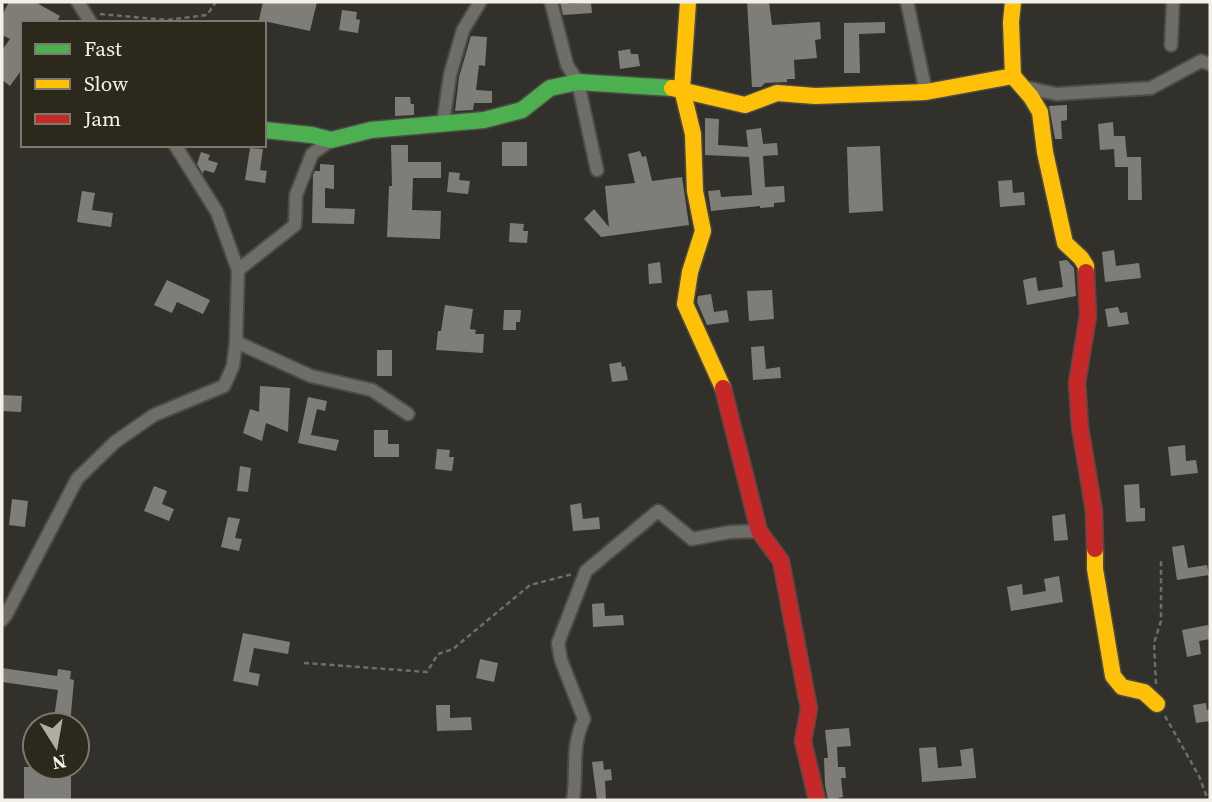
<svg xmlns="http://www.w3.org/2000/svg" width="1212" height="802" font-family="'Source Serif 4',serif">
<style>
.building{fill:#7f7d78}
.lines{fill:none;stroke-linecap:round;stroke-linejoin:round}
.street-casing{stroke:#4d4b46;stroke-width:16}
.fast-casing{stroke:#4d4b46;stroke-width:19}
.slow-casing{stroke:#4d4b46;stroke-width:19}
.jam-casing{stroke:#4d4b46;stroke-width:19}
.path{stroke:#6f6d69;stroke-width:2.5;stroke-dasharray:5 3.5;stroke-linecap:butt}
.street{stroke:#6e6d68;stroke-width:12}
.fast{stroke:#4caf50;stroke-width:16}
.slow{stroke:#ffc107;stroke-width:16}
.jam{stroke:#c62828;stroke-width:16}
</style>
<rect width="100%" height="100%" fill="#32302a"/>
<!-- building -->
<path class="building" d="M9 2H35L60 16 56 23H23V68L10 86 2 80V50L10 39 2 35V15Z
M263 2H317L310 31 259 20Z
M560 2H568V4L591 3 592 13 563 15Z
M747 2H769L772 25 820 22 821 39 815 40 817 58 794 60 795 79H787V82L765 83 761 87H752Z
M342 10 357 12 356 19 360 20 358 33 339 30Z
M885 22V33L859 34 860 73H844V23Z
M471 36 487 37 485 66 479 65 476 90 492 91V103H474L473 110 455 111 459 77Z
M630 49 631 54H638L640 66 620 69 618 51Z
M395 97H410L411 104H414V115L395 116Z
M1067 105V120L1061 121 1062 139H1055L1049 106Z
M705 118 719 119 718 145 748 147 746 130 761 128 763 144 777 143 778 155 763 156 765 187 784 186 785 202 774 203V207L760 208V206L711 211 708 191 720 190 721 197 752 195 749 157 705 155Z
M1113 122 1114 136H1125L1127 157H1141L1142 200H1128V167H1115L1114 149 1100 150 1098 124Z
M502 142H527V166H502Z
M391 145H408V162H441V178H413L412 210 441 211 440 239 387 237 389 186H392Z
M880 146 883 211 849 213 847 147Z
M250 148 263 149 260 170 267 171 265 183 245 180Z
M640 151 642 157 646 156 652 181 682 177 689 225 601 237 584 219 594 209 609 227 605 186 635 183 628 154Z
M201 152 210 155 208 160 218 163 214 173 204 170 203 174 197 164Z
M320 164 334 165V189L325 188V208L355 209 354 224 312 223 313 175 315 171H320Z
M449 172 460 173 459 180 470 181 468 194 447 192Z
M1012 180 1013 193 1024 192 1025 205 1000 207 998 181Z
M82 191 95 193 92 210 113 213 111 227 77 222Z
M510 223 524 224 523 231H528L527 243 509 242Z
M1114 250 1116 266 1139 263 1141 278 1105 282 1102 252Z
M1067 260 1074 268 1076 296 1027 305 1023 280 1036 277 1038 291 1063 287 1059 261Z
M660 262 662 283 649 284 648 264Z
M167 280 210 300 203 314 177 302 172 313 154 305Z
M772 290 774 319 749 321 747 291Z
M711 294 714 312 727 310 729 322 707 325 697 302 698 296Z
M445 305 473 309 470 329 476 330 475 334H484L483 353 436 350 438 331H441Z
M1118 307 1120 313 1127 312 1129 324 1108 327 1105 309Z
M504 310H521L520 322H516V330H503Z
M764 346 766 369 780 367 781 378 753 380 751 347Z
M377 350H392V376H377Z
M621 362 622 367 625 366 628 380 612 382 609 364Z
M260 386 290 388 288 432 266 423 262 441 243 433 250 409 259 412Z
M2 395 22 396 21 412 2 411Z
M308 397 327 401 325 411 317 409 311 435 339 440 336 451 298 443Z
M374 430H388V444H399V457H374Z
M1185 445 1186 461 1196 460 1198 473 1171 476 1168 447Z
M437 449 450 450 449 457H454L452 471 435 469Z
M240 466 251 468 248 492 237 491Z
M1139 484 1140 508H1145V521L1126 522 1124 485Z
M154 486 167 491 162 504 174 509 169 521 144 511Z
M12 499 28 501 25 527 9 525Z
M581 503 583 519 599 517 600 529 573 531 570 505Z
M1065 514 1068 540 1054 541 1052 516Z
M228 517 240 519 235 538 242 539 239 551 221 547Z
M1184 545 1188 568 1207 565 1209 575 1177 580 1172 547Z
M1059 576 1063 602 1011 611 1007 587 1022 584 1023 595 1046 591 1044 579Z
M604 603 605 616 623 615 624 625 593 627 592 604Z
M1208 625 1210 639 1199 641 1201 654 1187 657 1182 630Z
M243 633 290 642 288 654 254 648 249 672 260 674 258 686 233 681Z
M480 659 498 663 494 682 476 678Z
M2 668 57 676 58 669 71 671 70 679 74 680 70 725H53L58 690 2 682Z
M1206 703 1207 710 1210 709V721L1196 723 1193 705Z
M436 705H450V718L471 717 472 730 437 731Z
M849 728 851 746 837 747 838 767H845L846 778H841L843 797 838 798V800H828L825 785 824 758H828L825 730Z
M936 747 938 768 962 766 960 750 973 748 976 778 922 782 919 748Z
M603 761 604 770 611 769 612 780 605 781 606 800H597L592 762Z
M24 767H64V773H71V800H24Z"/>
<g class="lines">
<defs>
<path id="street" d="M78 2 91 23
M551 2 567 65 578 82 597 170
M907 2 926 92
M1171 45 1173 2
M1024 87 1056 94 1151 88 1201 61 1210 64
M443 124 450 75 463 30 480 2
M238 270 295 225 296 195 312 154 331 140
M236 342 311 376 372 390 408 414
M2 620 6 615 77 479 115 442 154 415 224 386 233 366 236 342 238 270 217 212 175 145
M573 800C578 769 570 750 584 719L561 660 558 643 586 571 658 511 692 539 730 532 759 531"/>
<path id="fast" d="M264 130 312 135 331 140 371 130 484 120 522 110 550 88 578 82 672 88"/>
<path id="slow" d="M688 2 682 89 693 134 695 191 703 231 690 272 685 304 723 388
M1013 2 1011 22 1013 76 1031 97 1040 112 1045 152 1065 243 1081 258 1086 266V272
M672 88 745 105 777 93 815 96 926 92 1013 76
M1095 549V569L1113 676 1122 687 1144 692 1157 704"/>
<path id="jam" d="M1086 272 1088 316 1077 383 1080 427 1094 511 1095 549
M723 388 759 531 781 561 809 709 803 741 817 800"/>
</defs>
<!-- street casing -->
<use href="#street" class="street-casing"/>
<!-- fast casing -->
<use href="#fast" class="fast-casing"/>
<!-- slow casing -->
<use href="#slow" class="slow-casing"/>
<!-- jam casing -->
<use href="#jam" class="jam-casing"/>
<!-- path -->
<path class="path" d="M100 14 167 20 207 15 216 2
M304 663 427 672 438 654 453 649 530 585 573 574
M1156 684 1154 643 1161 621V559
M1165 716 1199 776 1208 800"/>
<!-- street -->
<use href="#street" class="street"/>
<!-- fast -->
<use href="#fast" class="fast"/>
<!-- slow -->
<use href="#slow" class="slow"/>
<!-- jam -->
<use href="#jam" class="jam"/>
</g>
<!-- border -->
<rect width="1212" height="802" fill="none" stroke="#f2f0e8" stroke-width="7"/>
<!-- legend -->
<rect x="21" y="21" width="245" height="126" fill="#2c281c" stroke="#7b786e" stroke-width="2"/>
<rect x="35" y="44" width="35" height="10" fill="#4caf50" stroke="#7b786e" stroke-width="2"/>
<text x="84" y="56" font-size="21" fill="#f2f0e8">Fast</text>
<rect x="35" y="79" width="35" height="10" fill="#ffc107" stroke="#7b786e" stroke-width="2"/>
<text x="84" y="91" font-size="21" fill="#f2f0e8">Slow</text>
<rect x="35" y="114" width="35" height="10" fill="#c62828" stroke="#7b786e" stroke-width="2"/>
<text x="84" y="126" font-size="21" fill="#f2f0e8">Jam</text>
<!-- north arrow -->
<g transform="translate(56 746) rotate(169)"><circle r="33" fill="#2c281c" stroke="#7b786e" stroke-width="2"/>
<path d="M0-5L12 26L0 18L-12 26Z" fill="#afada6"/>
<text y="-10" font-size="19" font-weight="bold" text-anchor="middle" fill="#f2f0e8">N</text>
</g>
</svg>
